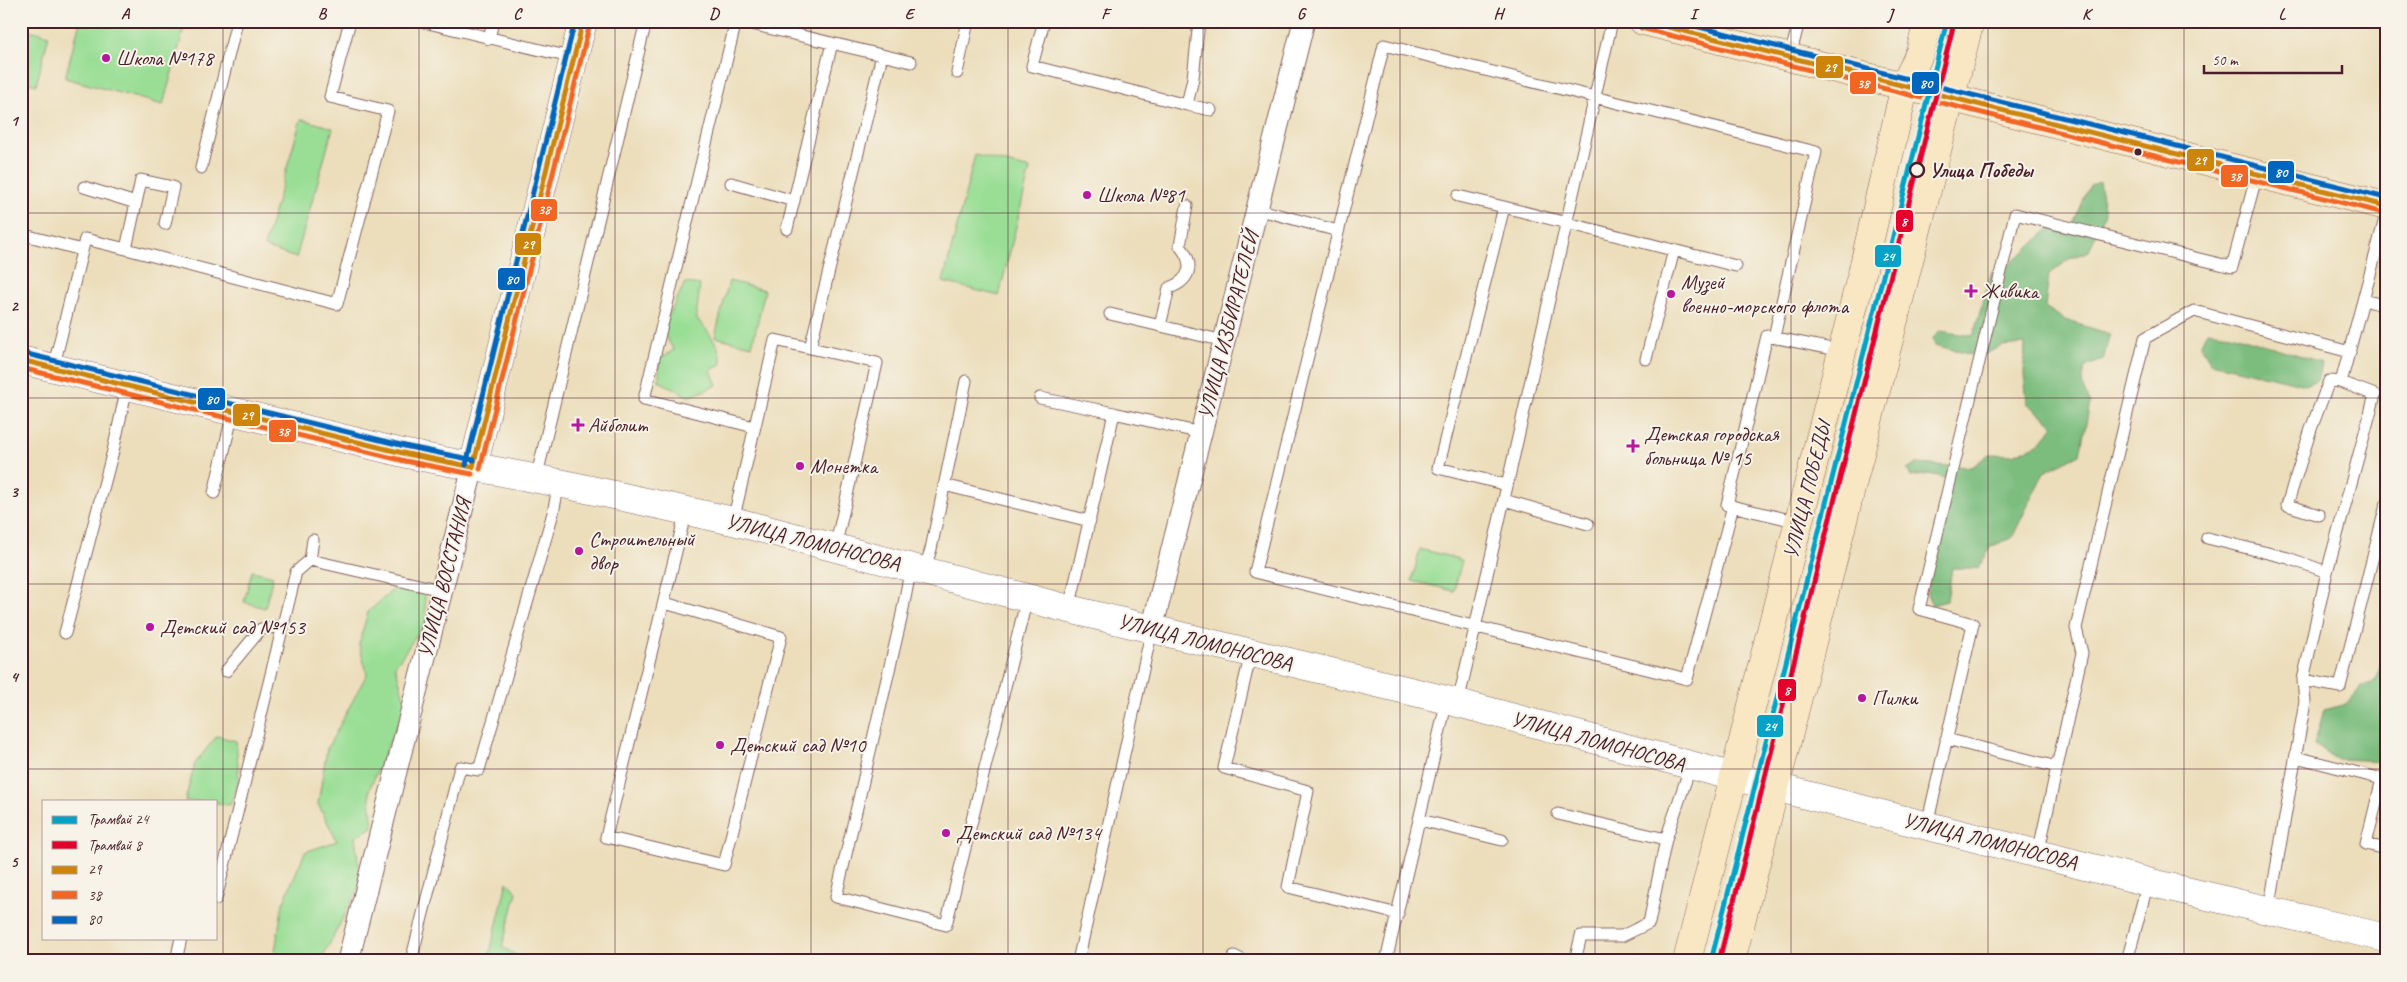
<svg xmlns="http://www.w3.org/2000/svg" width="2407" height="982" font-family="Caveat,sans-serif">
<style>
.green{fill:#9ade95;stroke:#727e60}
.forest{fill:#7bbd7e;stroke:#626e54}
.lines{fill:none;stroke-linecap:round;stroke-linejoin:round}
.service-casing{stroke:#83625d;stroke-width:13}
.minor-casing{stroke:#83625d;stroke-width:23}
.tertiary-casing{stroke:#83625d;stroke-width:29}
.secondary-casing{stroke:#83625d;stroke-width:29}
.service{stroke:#fff;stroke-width:11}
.minor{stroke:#fff;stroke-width:21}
.tertiary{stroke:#fff;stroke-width:28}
.secondary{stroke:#f9e7c3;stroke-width:28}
.bus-1-casing{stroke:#f7f3e8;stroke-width:9}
.bus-2-casing{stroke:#f7f3e8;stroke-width:9}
.bus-3-casing{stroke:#f7f3e8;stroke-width:9}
.bus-1{stroke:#cc840b;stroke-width:5}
.bus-2{stroke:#f26522;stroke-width:5}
.bus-3{stroke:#0065bd;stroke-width:5}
.tram-1-casing{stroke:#f7f3e8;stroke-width:9}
.tram-2-casing{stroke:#f7f3e8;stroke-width:9}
.tram-1{stroke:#04a2c6;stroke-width:5}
.tram-2{stroke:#e4002b;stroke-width:5}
.grid{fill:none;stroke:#4a1f2b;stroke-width:1;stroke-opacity:0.55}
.poi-dot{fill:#b5179e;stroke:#f7f3e8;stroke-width:2}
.bus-dot{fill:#4a1f2b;stroke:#f7f3e8;stroke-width:2}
.stop-dot{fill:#f7f3e8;stroke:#4a1f2b;stroke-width:2.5}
.labels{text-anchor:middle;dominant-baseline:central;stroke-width:4;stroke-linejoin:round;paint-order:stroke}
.poi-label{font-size:21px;fill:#4a1f2b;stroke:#f7f3e8;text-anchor:start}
.stop-label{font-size:21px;font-weight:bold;fill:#4a1f2b;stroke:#f7f3e8;text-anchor:start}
.street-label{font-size:21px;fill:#4a1f2b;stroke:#f7f3e8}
.line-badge{stroke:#f7f3e8;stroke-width:2}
.badge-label{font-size:14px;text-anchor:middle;font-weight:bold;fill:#fff}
.neatline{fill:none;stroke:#4a1f2b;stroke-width:2}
.grid-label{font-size:16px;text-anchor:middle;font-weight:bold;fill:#4a1f2b}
</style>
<rect width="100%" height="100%" fill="#f7f3e8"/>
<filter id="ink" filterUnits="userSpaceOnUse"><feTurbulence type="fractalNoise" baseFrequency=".02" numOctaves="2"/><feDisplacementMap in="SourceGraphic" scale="10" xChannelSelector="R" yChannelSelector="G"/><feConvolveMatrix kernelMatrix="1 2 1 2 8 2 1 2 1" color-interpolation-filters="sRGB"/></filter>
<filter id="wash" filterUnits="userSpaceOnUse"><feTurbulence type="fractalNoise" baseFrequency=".0096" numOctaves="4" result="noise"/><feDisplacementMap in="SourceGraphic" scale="20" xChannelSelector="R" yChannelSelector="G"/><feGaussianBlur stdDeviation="1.12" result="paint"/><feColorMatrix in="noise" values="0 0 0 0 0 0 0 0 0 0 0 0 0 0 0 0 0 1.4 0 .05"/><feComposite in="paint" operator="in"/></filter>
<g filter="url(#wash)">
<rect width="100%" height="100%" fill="#ecdebb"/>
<!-- green -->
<path class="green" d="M80 21H186L163 105 65 78Z
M21 28 49 35 36 85 21 81Z
M301 119 333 128 296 258 264 247Z
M975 155 1030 169 999 296 943 282Z
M729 281 765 290 752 346 715 337Z
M685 283 700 285 696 318C709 332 720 344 722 364L711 370 717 385 690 397 659 381V359L674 350 664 334 669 315Z
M1420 549 1462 560 1454 591 1412 581Z
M252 571 273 576 265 608 244 602Z
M395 588 425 594 426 622 395 666 406 704 369 790 373 827 355 837 361 884 322 958 286 961 275 951 283 903 305 852 337 841 318 804 327 749 367 674 359 644 368 612Z
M217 736 236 741 239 779 230 805 216 803V801H185L195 763Z
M507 882 517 892 502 947 518 956 519 961H488Z"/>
<!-- forest -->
<path class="forest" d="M2099 182 2105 213 2089 251 2069 259 2049 275 2045 307 2065 320 2110 334 2103 360 2085 367 2082 385 2090 403 2080 454 2044 472 2012 538 1992 546 1978 568H1952L1947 601 1932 605 1927 594 1950 479 1929 474 1911 477 1907 469 1915 464 1972 467 1989 454 2013 455 2040 443 2054 425 2027 403 2024 374 2025 344 2002 346 1979 357 1935 345 1933 338 1940 331 1973 336 1992 271 2008 266 2049 229 2072 227 2090 185Z
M2207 331 2231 334 2321 362 2318 379 2306 385 2211 363 2200 346Z
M2386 654V761L2336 759 2314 745 2324 710 2347 704 2361 687 2374 682Z"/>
</g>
<g filter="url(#ink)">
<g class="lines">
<defs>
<path id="service" d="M420 21 574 58
M736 21 644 399 754 427
M739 21 911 62
M1044 21 1032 66 1187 105
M1199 21 1193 78 1187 105 1211 110
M489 39 493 21
M1790 57 1799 21
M957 73 968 21
M201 168 237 21
M731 183 794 201
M84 187 136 203
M1458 196 1504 207
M1257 209 1338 231
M787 229 832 43
M21 234 82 250
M126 249 337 304 388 111 330 97 350 21
M2364 300 2386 306
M1110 314 1224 341
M1160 326 1169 288C1191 280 1195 264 1180 246L1187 206
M810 348 882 55
M1646 359 1674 250
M53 369 85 239 126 249 141 180 173 187 165 224
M2341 382 2386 215
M1040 398 1114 413
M536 479 646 21
M944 485 1090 521
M1507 485 1438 468 1504 207 1736 266
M214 493 233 412
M1504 500 1588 524
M1733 506 1687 679 1255 572 1384 45 1816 152 1774 337
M733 521 775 340 877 363 835 548
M1799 522 1727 505 1766 340 1767 336 1842 351
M2207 538 2288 558 2327 572
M310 560 313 540
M911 567 901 619 836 897 946 925 1027 598
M924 571 931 549 966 381
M665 603 781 637 724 865 606 837 686 511
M1069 609 1114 413 1201 433
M65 633 113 451 127 387
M1251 653 1224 768 1308 791 1288 887 1398 914
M226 671 261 629 282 626
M2303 680 2340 687 2386 505
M1458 703 1612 21
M1946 739 2057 767
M2296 757 2386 780
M2382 779 2366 844 2386 849
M1558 814 1666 839
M1420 820 1502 840
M1927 825 1973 624 1919 609 2015 214 2232 267 2257 174
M2038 854 2082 653 2076 628 2145 338 2194 311 2350 352
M216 899 296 572 310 560 441 590
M2269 910 2305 702 2303 680 2327 572 2375 395 2341 382 2329 381 2311 429 2287 505 2319 515
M1234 956 1244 961
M176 961 181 938
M411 961 460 767 479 770 553 513 559 483
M1078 961 1152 629
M1386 961 1447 700
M1575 961 1581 936H1622L1649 923 1666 839 1691 765
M2127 961 2148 882"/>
<path id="minor" d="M1152 629 1304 21
M348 961 473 467"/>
<path id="tertiary" d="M21 360 407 454 559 483 733 521 1069 609 1447 700 1720 773 2148 882 2386 938
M473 467 583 21"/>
<path id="secondary" d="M1643 21 2386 206
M1687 961 1864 265 1905 85 1920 52 1928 21
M1731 961 1970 21"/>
</defs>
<!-- service casing -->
<use href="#service" class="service-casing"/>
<!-- minor casing -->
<use href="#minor" class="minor-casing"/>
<!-- tertiary casing -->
<use href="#tertiary" class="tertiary-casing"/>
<!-- secondary casing -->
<use href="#secondary" class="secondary-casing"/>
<!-- service -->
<use href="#service" class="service"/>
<!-- minor -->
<use href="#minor" class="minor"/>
<!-- tertiary -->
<use href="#tertiary" class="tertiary"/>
<!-- secondary -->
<use href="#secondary" class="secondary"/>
<defs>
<path id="bus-1" d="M1644 21 2386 206
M21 360 407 454 473 467
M473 467 583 21"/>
<path id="bus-2" d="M1641 28 2384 213
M21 368 405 461 472 474
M480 469 590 23"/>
<path id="bus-3" d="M1675 21 2386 198
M23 353 409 447 474 460
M466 465 575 21"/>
</defs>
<!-- bus-1 casing -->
<use href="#bus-1" class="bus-1-casing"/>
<!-- bus-2 casing -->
<use href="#bus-2" class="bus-2-casing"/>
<!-- bus-3 casing -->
<use href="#bus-3" class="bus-3-casing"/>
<!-- bus-1 -->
<use href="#bus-1" class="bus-1"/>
<!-- bus-2 -->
<use href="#bus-2" class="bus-2"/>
<!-- bus-3 -->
<use href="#bus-3" class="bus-3"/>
<defs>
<path id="tram-1" d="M1711 961 1947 21"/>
<path id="tram-2" d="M1719 961 1954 23"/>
</defs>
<!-- tram-1 casing -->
<use href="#tram-1" class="tram-1-casing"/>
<!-- tram-2 casing -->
<use href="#tram-2" class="tram-2-casing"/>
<!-- tram-1 -->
<use href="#tram-1" class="tram-1"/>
<!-- tram-2 -->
<use href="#tram-2" class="tram-2"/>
</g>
</g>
<!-- grid -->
<path class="grid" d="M223 21V961M419 21V961M615 21V961M811 21V961M1008 21V961M1203 21V961M1400 21V961M1595 21V961M1791 21V961M1988 21V961M2184 21V961M21 213H2386M21 398H2386M21 584H2386M21 769H2386"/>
<!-- markers -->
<g class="poi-dot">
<circle cx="106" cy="58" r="5"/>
<circle cx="1087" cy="195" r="5"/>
<path d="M1968.5 283.5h5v5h5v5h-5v5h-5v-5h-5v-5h5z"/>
<circle cx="1671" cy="294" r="5"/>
<path d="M575.5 417.5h5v5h5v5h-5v5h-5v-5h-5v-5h5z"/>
<path d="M1630.5 438.5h5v5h5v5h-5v5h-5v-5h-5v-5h5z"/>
<circle cx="800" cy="466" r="5"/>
<circle cx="579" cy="551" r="5"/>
<circle cx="150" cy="627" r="5"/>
<circle cx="1862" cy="698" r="5"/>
<circle cx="720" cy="745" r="5"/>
<circle cx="946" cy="833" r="5"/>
</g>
<circle class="bus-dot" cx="2138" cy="152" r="4.5"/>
<circle class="stop-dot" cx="1917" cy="170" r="7"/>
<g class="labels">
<!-- poi labels -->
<g class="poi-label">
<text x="116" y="58">Школа №178</text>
<text x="1097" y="195">Школа №81</text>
<text x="1681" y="282">Музей<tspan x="1681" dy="24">военно-морского флота</tspan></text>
<text x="1981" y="291">Живика</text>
<text x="588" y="425">Айболит</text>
<text x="1644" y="434">Детская городская<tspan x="1644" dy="24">больница № 15</tspan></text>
<text x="810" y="466">Монетка</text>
<text x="589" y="539">Строительный<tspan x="589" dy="24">двор</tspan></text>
<text x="160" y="627">Детский сад №153</text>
<text x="1872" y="698">Пилки</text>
<text x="730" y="745">Детский сад №10</text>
<text x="956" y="833">Детский сад №134</text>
</g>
<!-- stop labels -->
<g class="stop-label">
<text x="1929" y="170">Улица Победы</text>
</g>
<!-- street labels -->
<g class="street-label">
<text transform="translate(1228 325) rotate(-76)">УЛИЦА ИЗБИРАТЕЛЕЙ</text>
<text transform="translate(1807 490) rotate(-76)">УЛИЦА ПОБЕДЫ</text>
<text transform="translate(813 542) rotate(14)">УЛИЦА ЛОМОНОСОВА</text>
<text transform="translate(444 578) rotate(-76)">УЛИЦА ВОССТАНИЯ</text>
<text transform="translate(1205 642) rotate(14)">УЛИЦА ЛОМОНОСОВА</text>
<text transform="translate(1598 741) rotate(15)">УЛИЦА ЛОМОНОСОВА</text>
<text transform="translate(1990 841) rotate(14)">УЛИЦА ЛОМОНОСОВА</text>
</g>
</g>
<g class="line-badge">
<rect x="1815" y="55" width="29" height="24" rx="5" fill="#cc840b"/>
<rect x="1849" y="71" width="28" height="24" rx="5" fill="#f26522"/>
<rect x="1911" y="71" width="29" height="24" rx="5" fill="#0065bd"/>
<rect x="2186" y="148" width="29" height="24" rx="5" fill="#cc840b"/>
<rect x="2267" y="160" width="28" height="24" rx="5" fill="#0065bd"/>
<rect x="2220" y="164" width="29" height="24" rx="5" fill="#f26522"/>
<rect x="530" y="198" width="28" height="24" rx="5" fill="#f26522"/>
<rect x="1895" y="209" width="19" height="24" rx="5" fill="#e4002b"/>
<rect x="514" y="232" width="28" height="24" rx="5" fill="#cc840b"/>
<rect x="1874" y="244" width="28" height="24" rx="5" fill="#04a2c6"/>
<rect x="497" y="267" width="29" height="24" rx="5" fill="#0065bd"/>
<rect x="197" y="387" width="29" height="24" rx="5" fill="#0065bd"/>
<rect x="232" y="403" width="29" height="24" rx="5" fill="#cc840b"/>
<rect x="268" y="419" width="29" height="24" rx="5" fill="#f26522"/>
<rect x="1777" y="678" width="20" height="24" rx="5" fill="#e4002b"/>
<rect x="1756" y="714" width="28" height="24" rx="5" fill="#04a2c6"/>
</g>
<g class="badge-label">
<text x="1830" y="72">29</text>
<text x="1863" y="88">38</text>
<text x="1926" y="88">80</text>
<text x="2200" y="165">29</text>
<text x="2281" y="177">80</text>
<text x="2235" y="181">38</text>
<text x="544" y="214">38</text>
<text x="1904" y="226">8</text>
<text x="528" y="249">29</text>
<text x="1888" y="261">24</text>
<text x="512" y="284">80</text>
<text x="212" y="404">80</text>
<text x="247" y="420">29</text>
<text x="283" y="436">38</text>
<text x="1787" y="695">8</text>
<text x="1770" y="731">24</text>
</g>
<!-- margin -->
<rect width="2407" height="982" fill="none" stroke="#f7f3e8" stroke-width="55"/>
<!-- legend -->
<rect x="42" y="800" width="175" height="140" fill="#f7f3e8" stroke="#b29e9c"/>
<rect x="52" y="816" width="25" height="8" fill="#04a2c6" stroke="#b29e9c"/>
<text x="88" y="824" font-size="15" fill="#4a1f2b">Трамвай 24</text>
<rect x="52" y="841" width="25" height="8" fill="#e4002b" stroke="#b29e9c"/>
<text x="88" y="850" font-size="15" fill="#4a1f2b">Трамвай 8</text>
<rect x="52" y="866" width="25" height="8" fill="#cc840b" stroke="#b29e9c"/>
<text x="88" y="874" font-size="15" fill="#4a1f2b">29</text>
<rect x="52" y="891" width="25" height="8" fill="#f26522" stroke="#b29e9c"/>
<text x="88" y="900" font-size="15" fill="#4a1f2b">38</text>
<rect x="52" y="916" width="25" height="8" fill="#0065bd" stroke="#b29e9c"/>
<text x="88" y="924" font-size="15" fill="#4a1f2b">80</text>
<!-- scale -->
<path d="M2204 65v8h138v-8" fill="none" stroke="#4a1f2b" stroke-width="2.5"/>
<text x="2212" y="65" font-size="15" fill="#4a1f2b" stroke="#f7f3e8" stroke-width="4" paint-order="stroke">50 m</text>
<rect x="28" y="28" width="2352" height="926" class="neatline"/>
<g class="grid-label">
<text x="125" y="19">A</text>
<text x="322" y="19">B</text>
<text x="517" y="19">C</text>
<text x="714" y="19">D</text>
<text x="909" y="19">E</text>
<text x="1105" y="19">F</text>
<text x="1301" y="19">G</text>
<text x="1498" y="19">H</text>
<text x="1693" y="19">I</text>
<text x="1890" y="19">J</text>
<text x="2086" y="19">K</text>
<text x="2282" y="19">L</text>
<text x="14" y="126">1</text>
<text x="14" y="311">2</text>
<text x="14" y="497">3</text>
<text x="14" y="682">4</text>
<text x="14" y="867">5</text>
</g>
</svg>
